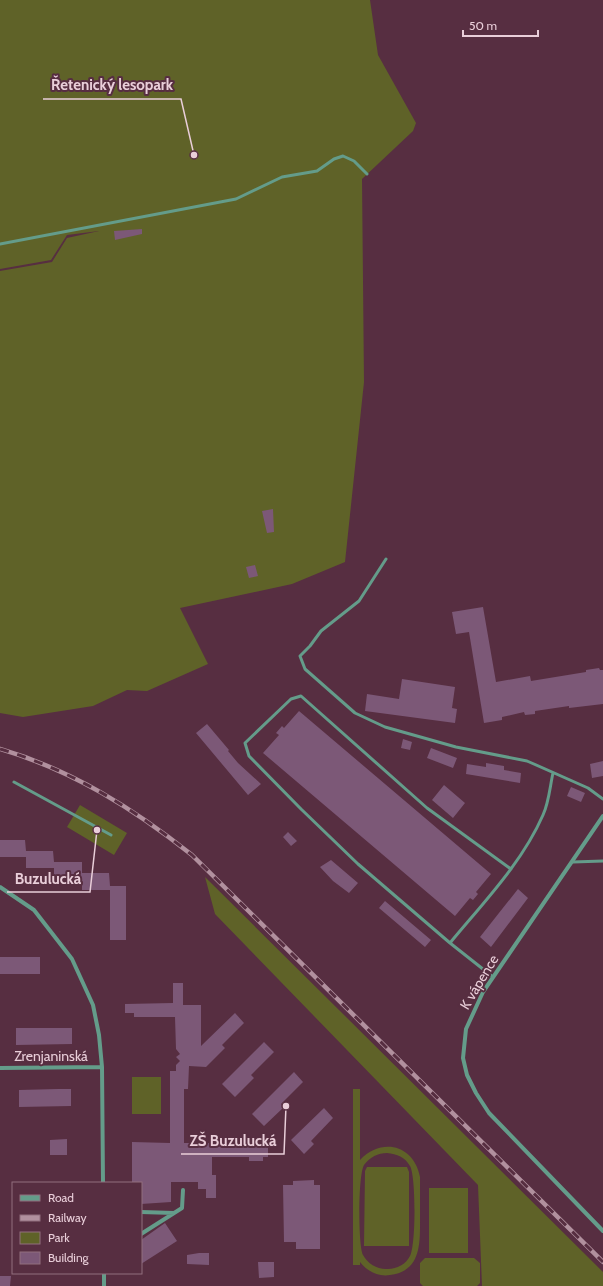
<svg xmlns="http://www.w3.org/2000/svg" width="603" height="1286" font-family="Cabin,sans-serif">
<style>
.green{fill:#5f6228;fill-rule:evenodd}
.building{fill:#7c5877}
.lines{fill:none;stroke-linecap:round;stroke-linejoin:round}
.lane{stroke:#649c8a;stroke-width:3}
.street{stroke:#649c8a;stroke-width:4}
.rail-casing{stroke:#b1909e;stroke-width:4.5}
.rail{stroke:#572e41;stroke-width:3;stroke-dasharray:9;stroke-linecap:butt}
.labels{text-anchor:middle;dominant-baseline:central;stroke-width:4;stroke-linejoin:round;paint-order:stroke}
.street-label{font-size:14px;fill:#e9ced9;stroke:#572e41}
.leader{fill:none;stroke:#e9ced9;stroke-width:1.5}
.callout-dot{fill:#e9ced9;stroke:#572e41;stroke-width:1.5}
.callout-label{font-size:15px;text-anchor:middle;font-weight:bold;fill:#e9ced9;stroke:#572e41;stroke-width:4;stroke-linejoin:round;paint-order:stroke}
</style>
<rect width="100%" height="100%" fill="#572e41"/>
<!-- green -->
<path class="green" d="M0 0H370L378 55 416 123 413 131 362 179 364 382 345 562 292 584 180 608 208 664 147 691 127 690 93 706 23 717 0 713V271L52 262 67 238 99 231 67 235 51 260 0 269Z
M80 805 127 833 114 855 67 827Z
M205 877 603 1272V1286H482L478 1185 215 914Z
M132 1077H161V1114H132Z
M353 1089H360V1160C382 1137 414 1145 420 1177 420 1190 420 1204 420 1217 420 1242 422 1271 390 1275 378 1277 367 1271 360 1262V1265H353ZM387 1153C397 1154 405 1157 410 1166 416 1176 416 1245 410 1256 406 1264 397 1269 388 1269 378 1270 368 1264 363 1255 358 1245 358 1175 364 1165 370 1157 378 1153 387 1153Z
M367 1167H407L409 1172V1246H364L365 1171Z
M429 1188H468V1253H429Z
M425 1258H474L480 1263V1283L477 1286H423L420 1283V1263Z"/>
<!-- building -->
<path class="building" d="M142 229V234L115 240 114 231Z
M273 509 274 532 267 533 262 511Z
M255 565 258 576 249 578 246 567Z
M483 607 496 682 530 676 531 681 586 672V670L599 668 600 670H603V704L569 708V706L535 711V714L525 715 524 712 502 717V720L484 723 469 632 456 634 452 612Z
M402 679 455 687 452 708 457 709 455 723 365 711 367 694 399 699Z
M299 711 491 874 476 892 478 894 473 900 470 898 455 916 263 753 279 735 276 733 282 726 284 728Z
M207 724 229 750 228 751 238 763 261 784 248 795 196 733Z
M403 739 412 742 410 750 401 748Z
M431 748 457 758 453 768 427 758Z
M603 761V776L592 778 590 764Z
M486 763 504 766V770L521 773 520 783 466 774 467 764 486 767Z
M444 785 465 803 453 818 432 800Z
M571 787 585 793 581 802 567 796Z
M288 832 297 841 291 846 283 837Z
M0 840H25L26 851H53L54 862H82V873H109L110 886H126V940H110V890H82V878L54 879V868H26V857H0Z
M331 860 358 883 349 893 333 881 320 867Z
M518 889 528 898 491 947 480 937Z
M385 901 431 940 425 947 379 908Z
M0 957H40V974H0Z
M173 983H183V1005H201V1046L235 1013 244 1023 222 1045 225 1048 206 1067 189 1066 188 1089H184V1143H268V1157H263V1161H249V1157H212V1175H216V1198H206V1189H198V1182H171V1202L141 1204V1183H132V1142L170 1143V1071H176V1065L180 1061 176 1057 180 1054 176 1049 175 1017H134V1013H125V1004L173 1003Z
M16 1028H72V1044L16 1045Z
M264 1042 274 1052 251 1075 254 1078 235 1097 222 1084Z
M294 1072 303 1082 281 1104 284 1107 264 1126 252 1114Z
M58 1089H71V1106L19 1107V1090Z
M324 1108 333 1118 311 1141 314 1144 304 1154 291 1140Z
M67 1139V1155H50V1140Z
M314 1180V1185H320V1249H296V1242H284L283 1185H293V1181Z
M165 1223 177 1241 141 1264V1240Z
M199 1253H209V1265L187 1264V1255Z
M258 1262H274V1277L259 1278Z
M0 1276H11L10 1286H0Z"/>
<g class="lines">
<!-- lane -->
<path class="lane" d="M0 244 236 199 282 177 317 171 334 159 343 156 354 161 367 174
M386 559 359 601 321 631 310 646 300 656 305 669 355 713 385 727 456 747 527 761 588 788 603 799
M14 782 111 835
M573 862 603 861
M511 869 427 808 301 696 291 699 245 743 249 756 301 809 358 864 450 943C483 903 522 863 543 815 549 802 550 786 553 773
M450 943 493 977"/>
<!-- street -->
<path class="street" d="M603 816 483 992 466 1029 463 1058 467 1075 476 1093 489 1113 603 1231
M0 887 34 910 72 959 93 1005 99 1035 102 1067 103 1183
M0 1068 102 1067
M141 1212 174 1213
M141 1234 182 1208 183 1190
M104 1286V1273"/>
<defs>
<path id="rail" d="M0 749C72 770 134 809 192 855L603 1262"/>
</defs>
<!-- rail casing -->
<use href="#rail" class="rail-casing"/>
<!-- rail -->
<use href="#rail" class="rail"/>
</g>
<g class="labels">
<!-- street labels -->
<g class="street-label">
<text transform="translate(479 982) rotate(-59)">K vápence</text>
<text x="51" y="1056">Zrenjaninská</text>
</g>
</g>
<!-- callouts -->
<path class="leader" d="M194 155L181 99H43M97 830L90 892H7M286 1106L284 1154H181"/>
<g class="callout-dot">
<circle cx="194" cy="155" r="4"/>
<circle cx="97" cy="830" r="4"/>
<circle cx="286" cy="1106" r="4"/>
</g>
<g class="callout-label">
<text x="112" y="90">Řetenický lesopark</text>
<text x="48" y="884">Buzulucká</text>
<text x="233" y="1146">ZŠ Buzulucká</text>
</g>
<!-- legend -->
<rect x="12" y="1182" width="130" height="92" fill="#572e41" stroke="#916e7e"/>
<rect x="20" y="1195" width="20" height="6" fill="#649c8a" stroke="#916e7e"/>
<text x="48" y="1202" font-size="12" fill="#e9ced9">Road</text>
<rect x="20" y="1215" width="20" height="6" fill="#b1909e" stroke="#916e7e"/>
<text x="48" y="1222" font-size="12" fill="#e9ced9">Railway</text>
<rect x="20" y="1232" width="20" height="12" fill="#5f6228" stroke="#916e7e"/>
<text x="48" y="1242" font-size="12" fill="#e9ced9">Park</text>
<rect x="20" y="1252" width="20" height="12" fill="#7c5877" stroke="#916e7e"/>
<text x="48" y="1262" font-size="12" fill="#e9ced9">Building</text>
<!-- scale -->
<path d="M463 30v6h75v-6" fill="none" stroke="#e9ced9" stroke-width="2"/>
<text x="469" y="30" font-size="12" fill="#e9ced9" stroke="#572e41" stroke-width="3" paint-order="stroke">50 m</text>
</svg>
